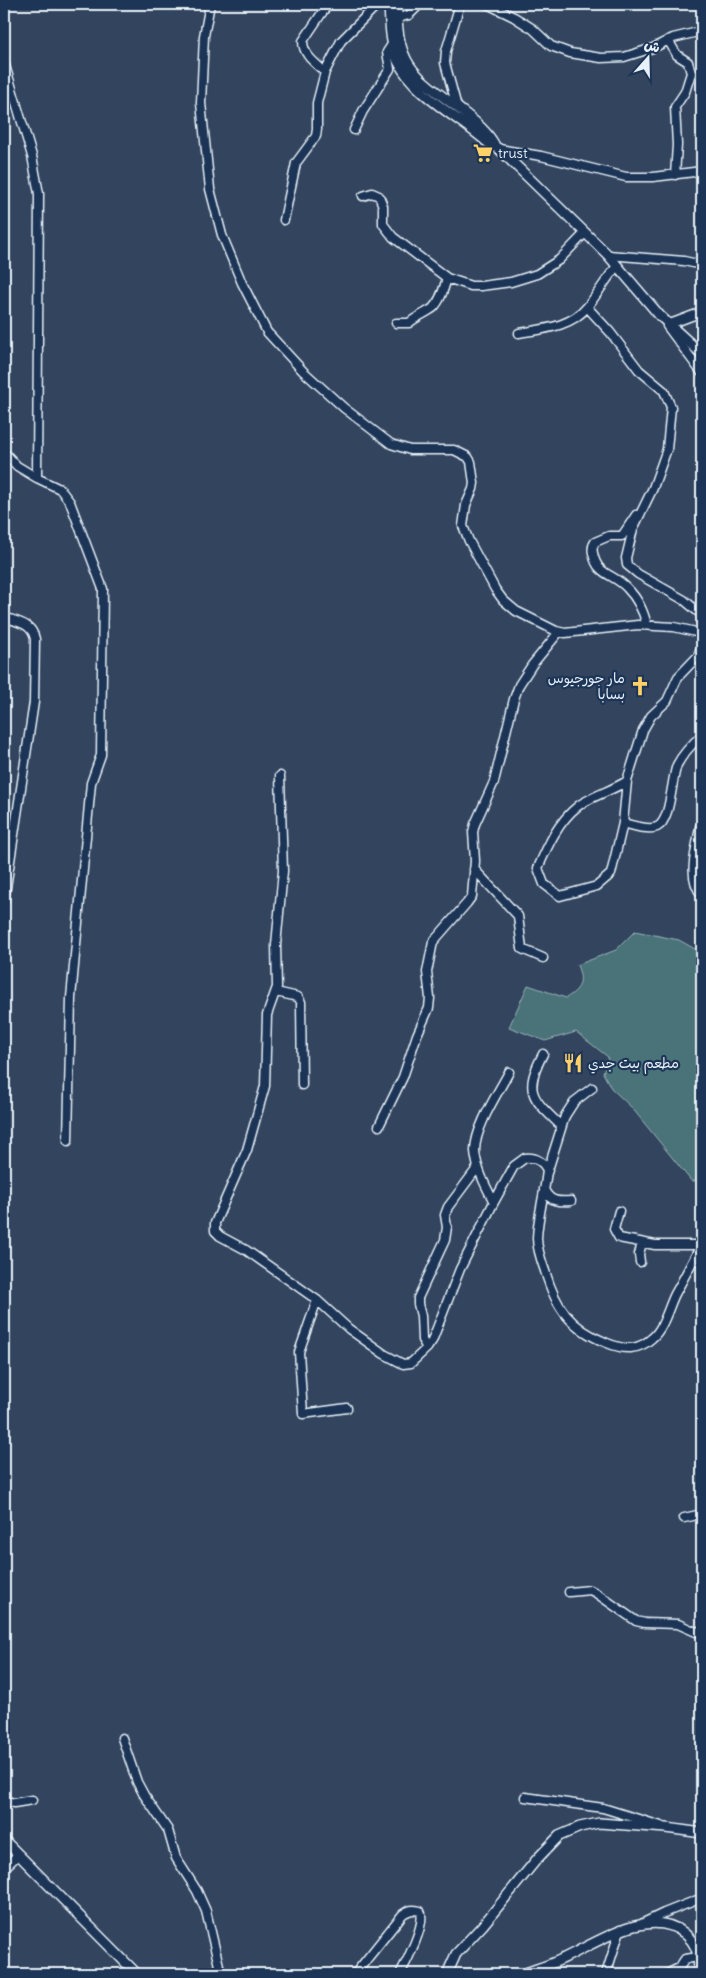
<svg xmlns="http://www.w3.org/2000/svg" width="706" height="1978" font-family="Delius,'Playpen Sans Arabic',sans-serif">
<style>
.green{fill:#4a7378;stroke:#99b2b8}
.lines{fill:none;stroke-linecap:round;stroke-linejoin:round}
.minor-casing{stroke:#e8f1f8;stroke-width:11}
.tertiary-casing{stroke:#e8f1f8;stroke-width:12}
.minor{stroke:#1d3557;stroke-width:8}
.tertiary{stroke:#1d3557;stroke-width:9}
.labels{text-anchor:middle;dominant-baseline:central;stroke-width:4.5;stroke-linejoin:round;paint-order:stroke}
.poi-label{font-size:14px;fill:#e8f1f8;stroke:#1d3557;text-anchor:start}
</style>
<rect width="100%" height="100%" fill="#33445e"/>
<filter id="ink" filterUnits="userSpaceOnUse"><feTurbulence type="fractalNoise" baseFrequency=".02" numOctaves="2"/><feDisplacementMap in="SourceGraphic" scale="10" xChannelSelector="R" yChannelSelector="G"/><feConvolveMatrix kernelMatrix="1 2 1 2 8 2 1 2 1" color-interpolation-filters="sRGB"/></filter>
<g filter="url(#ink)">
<!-- green -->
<path class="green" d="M635 931 679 940 702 953V1177L692 1182 632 1108 611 1088 603 1073 608 1057 576 1032 545 1041 509 1027 528 985 566 998C580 989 584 983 577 965L616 950Z"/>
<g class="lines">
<defs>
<path id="minor" d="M210 4 204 36 201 103 210 189 222 235 242 283 267 332 303 371 344 408 391 444 410 450H454L468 457 471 462 474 483 473 489 466 505 463 526 469 541 495 589 503 600 516 611 556 631 565 633 638 625 674 627 696 632H702
M487 4 514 17 533 29 551 46 570 53 601 58 624 57 653 48 673 38 702 31
M391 20 409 15 420 4
M668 40 677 55 688 62 691 73 685 92 675 107 677 145 675 175
M4 62 32 156 39 194 37 478 17 466 4 452
M325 72C315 63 303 55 303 41L328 4
M457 107 445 63 446 51 460 4
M354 130 363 111 390 69 387 52 393 43
M499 149 541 156 626 177H653L702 171
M363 196 372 193 379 196 383 206V224L393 237 447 278 471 286H481L511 282 537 274 559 260 585 233
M284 220 296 163 316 136 317 129V103L325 72 341 41 378 4
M608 255 684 261 702 265
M587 307 610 332 639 370 664 391 671 407 667 449 653 488 633 529 626 558 627 565 638 574 684 600 702 615
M396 323H409C416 317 428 312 433 308 441 300 444 288 447 278
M670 324 702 312
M667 326 702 373
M519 333C543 329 571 327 587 307 598 294 606 279 617 266
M37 478 60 489 70 502 103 589 101 755 91 783 71 998 68 1141
M636 515 622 536H609L595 542C592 546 592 549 593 553 597 576 613 573 627 588 638 599 643 610 647 625
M4 617C17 622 32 623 35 639L34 702 4 901
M280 776 283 871 276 945 277 987 267 1015 265 1086 247 1150 215 1223V1231L220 1236 246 1250 317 1300 349 1329 384 1354 403 1364 411 1363 427 1348 432 1341 460 1269 494 1202 514 1166 525 1158C535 1157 543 1161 547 1170 545 1192 538 1215 537 1238 537 1249 541 1260 545 1271 556 1308 570 1328 607 1343 624 1350 638 1351 652 1338 664 1328 668 1308 675 1294 684 1278 693 1260 702 1244
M627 781C613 790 590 797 578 806 558 822 548 845 538 868L544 884 560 896 597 886 611 874 623 823 627 781 643 730 651 716 667 701 678 677 698 656 702 645
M623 823C632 825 648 831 657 827 671 821 671 780 677 765 683 753 692 744 702 735
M700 827C697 848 686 878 702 895
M474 869 518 916 522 949 543 958
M276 992 298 997 301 1002 302 1085
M543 1054C523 1092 532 1098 561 1126
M379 1126 403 1077 417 1035 429 1008 430 998 427 972 433 942 467 903 472 896 475 861 473 832 475 824 494 782 514 699 519 685 532 665 559 632
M547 1173 565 1116 574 1102 592 1088
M544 1189C549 1202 559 1202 571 1201
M494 1202C486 1187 476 1168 475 1151 475 1127 498 1093 509 1072
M619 1211 614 1229 619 1238 655 1245H702
M640 1262 639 1254 642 1243
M317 1300 299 1352 303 1414 347 1408
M427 1348 422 1340 421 1316 418 1304V1298L445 1240 447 1227 445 1215 448 1207 478 1167
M684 1518 702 1514
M569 1592 590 1590 596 1593 636 1621 645 1623 678 1624 696 1632 702 1630
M122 1738 137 1782 144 1795 168 1830 176 1858 197 1891 206 1911 221 1974
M525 1797 603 1808 661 1826
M4 1800 14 1803 32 1800
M4 1868 18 1855
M643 1923 664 1913 702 1898
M355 1974 403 1914C409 1910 412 1909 420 1911 427 1922 406 1963 400 1974
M606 1974 620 1930
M667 1974 679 1968 685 1959 699 1957"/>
<path id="tertiary" d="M389 4C390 22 390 45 398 61 414 95 459 117 487 142L499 149 608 255 660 316 702 354
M397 4C395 67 417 77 462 111 474 121 487 131 494 144
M4 1840 137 1974
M447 1974 456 1954 483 1925 537 1859 559 1836 580 1827 599 1823 666 1828 702 1833
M523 1974C536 1969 550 1965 562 1959 595 1944 649 1905 684 1933 698 1944 700 1958 698 1974"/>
</defs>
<!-- minor casing -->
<use href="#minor" class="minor-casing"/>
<!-- tertiary casing -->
<use href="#tertiary" class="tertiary-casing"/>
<!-- minor -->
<use href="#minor" class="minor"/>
<!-- tertiary -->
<use href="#tertiary" class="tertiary"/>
</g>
</g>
<!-- icons -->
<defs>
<symbol id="supermarket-bare" viewBox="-9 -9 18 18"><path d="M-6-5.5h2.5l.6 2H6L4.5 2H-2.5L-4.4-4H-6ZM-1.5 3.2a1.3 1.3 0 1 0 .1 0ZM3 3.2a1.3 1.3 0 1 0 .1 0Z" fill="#ffd166" stroke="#1d3557" stroke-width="2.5" paint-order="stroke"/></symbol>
<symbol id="church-bare" viewBox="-9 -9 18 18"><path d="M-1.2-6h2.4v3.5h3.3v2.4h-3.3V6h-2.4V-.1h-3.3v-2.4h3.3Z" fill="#ffd166" stroke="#1d3557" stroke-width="2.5" paint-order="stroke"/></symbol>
<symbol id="restaurant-bare" viewBox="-9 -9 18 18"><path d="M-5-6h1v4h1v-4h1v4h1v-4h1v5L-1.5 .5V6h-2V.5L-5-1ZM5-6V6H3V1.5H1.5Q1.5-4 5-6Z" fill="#ffd166" stroke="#1d3557" stroke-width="2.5" paint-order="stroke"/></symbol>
</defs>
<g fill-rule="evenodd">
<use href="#supermarket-bare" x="469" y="139" width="28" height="28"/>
<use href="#church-bare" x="626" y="672" width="28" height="28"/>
<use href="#restaurant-bare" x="559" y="1049" width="28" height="28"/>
</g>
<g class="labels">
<!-- poi labels -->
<g class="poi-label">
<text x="498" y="153">trust</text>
<text x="625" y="678" text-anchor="end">مار جورجيوس<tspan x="625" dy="16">بسابا</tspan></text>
<text x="588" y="1063">مطعم بيت جدي</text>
</g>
</g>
<!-- margin -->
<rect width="706" height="1978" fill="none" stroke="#1d3557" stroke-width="20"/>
<rect x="10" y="10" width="686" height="1958" fill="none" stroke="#e8f1f8" stroke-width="2" filter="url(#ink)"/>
<!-- north arrow -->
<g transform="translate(648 58) rotate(20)" stroke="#1d3557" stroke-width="4" paint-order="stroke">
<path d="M0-4L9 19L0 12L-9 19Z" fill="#e8f1f8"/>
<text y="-8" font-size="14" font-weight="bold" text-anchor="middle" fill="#e8f1f8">ش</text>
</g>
</svg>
